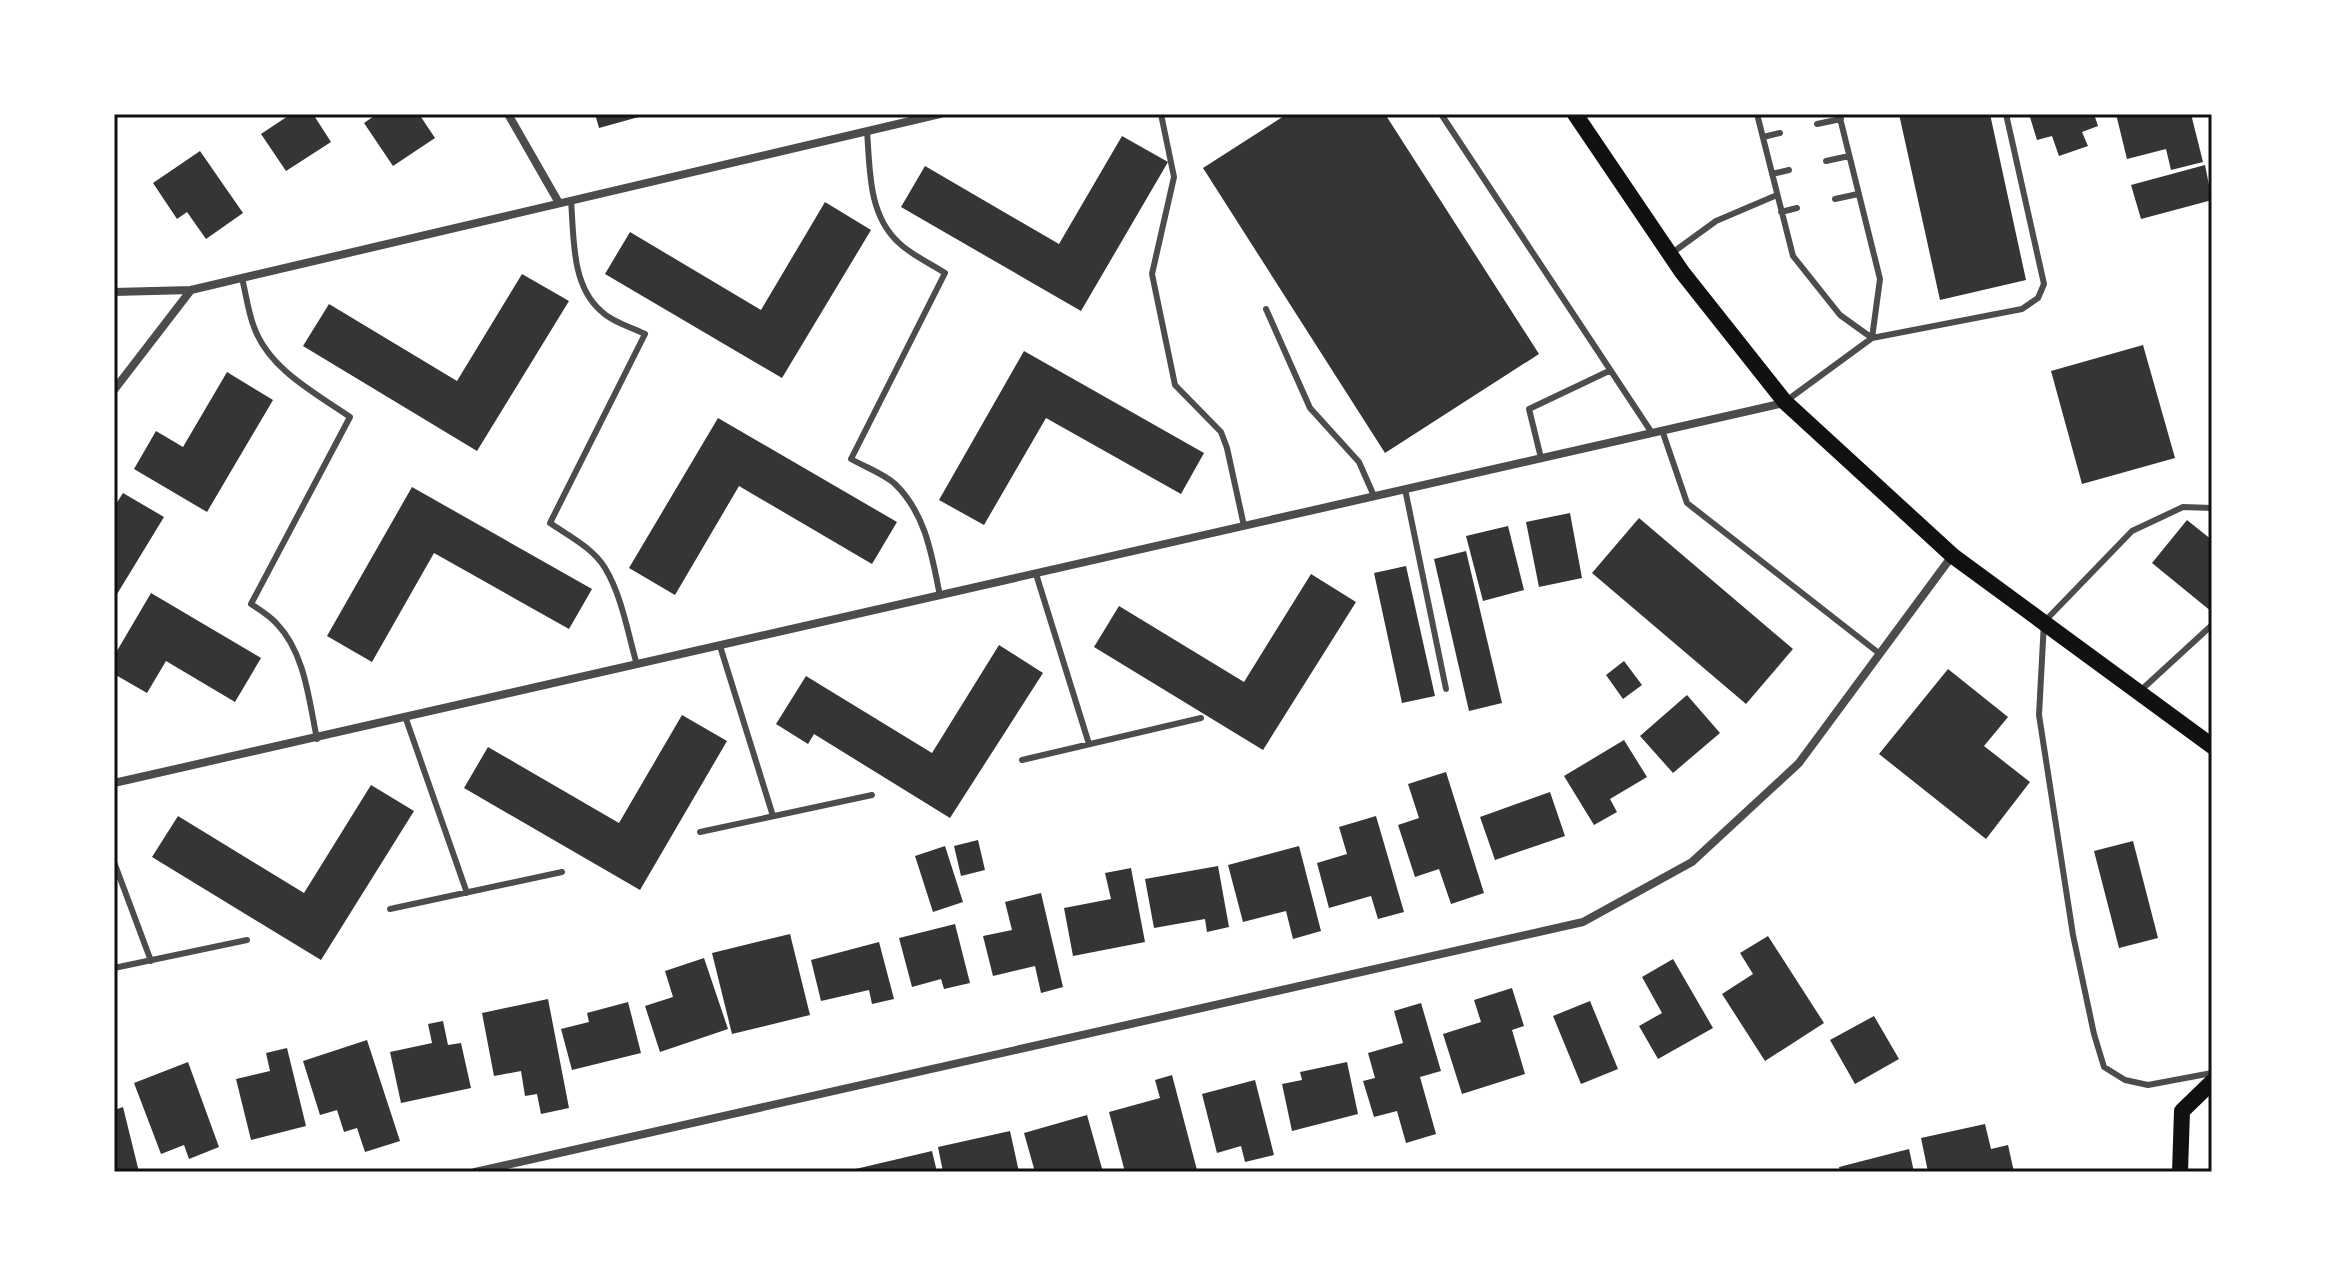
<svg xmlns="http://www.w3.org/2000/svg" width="2326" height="1286" font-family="Arial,sans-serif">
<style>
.building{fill:#353535}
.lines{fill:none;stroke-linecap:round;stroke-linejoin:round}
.service{stroke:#4c4c4c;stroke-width:6}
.minor{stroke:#4c4c4c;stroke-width:8}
.secondary{stroke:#111;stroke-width:16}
.neatline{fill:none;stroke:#111;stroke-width:3}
</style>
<rect width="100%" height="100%" fill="#fff"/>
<!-- building -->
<path class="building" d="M291 114H313L331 142 286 171 261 134Z
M377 114H419L435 138 393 166 364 123Z
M595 114H645L646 115 599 128Z
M1287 114H1385L1539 354 1385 453 1203 168Z
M1899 114H1990L2026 280 1940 300Z
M2029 114H2094L2098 126 2082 132 2088 146 2059 156 2052 136 2037 140Z
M2116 114H2191L2203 162 2171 170 2166 149 2127 159Z
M1122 136 1168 162 1081 311 901 207 925 166 1059 244Z
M200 151 243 213 206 239 187 212 177 219 153 183Z
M2205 165 2212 200 2141 219 2131 185Z
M825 202 871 230 782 378 605 274 630 232 761 310Z
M522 274 569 301 477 451 303 346 329 304 457 381Z
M2143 345 2175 458 2082 484 2051 371Z
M1024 351 1204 453 1181 494 1046 418 984 525 939 500Z
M227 372 273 400 207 512 134 469 156 431 183 447Z
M718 418 897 522 872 564 739 486 675 595 629 568Z
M412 487 592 589 569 629 434 553 372 662 327 636Z
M123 493 164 517 114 599V507Z
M1570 513 1582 578 1539 587 1526 522Z
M1639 518 1793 649 1746 704 1592 573Z
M2187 520 2212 540V612L2152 563Z
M1508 526 1524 590 1483 601 1466 536Z
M1466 551 1502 703 1469 711 1434 559Z
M1406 566 1435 696 1402 703 1374 573Z
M1311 574 1356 602 1263 750 1094 647 1119 606 1244 682Z
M151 593 261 658 235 702 166 661 147 693 114 674V656Z
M999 645 1043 673 950 818 814 734 808 744 776 724 806 676 932 753Z
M1624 661 1642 685 1623 699 1606 675Z
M1948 669 2008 717 1984 746 2030 782 1986 839 1879 754Z
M1687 695 1720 733 1673 773 1640 736Z
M682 715 727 741 640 890 464 788 488 747 619 823Z
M1624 740 1647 777 1610 799 1617 812 1594 825 1564 776Z
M1446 772 1484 893 1451 904 1439 869 1415 877 1398 825 1419 818 1408 784Z
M371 785 414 811 321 960 152 857 178 816 304 893Z
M1550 792 1565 836 1495 860 1480 817Z
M1376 816 1404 912 1378 919 1371 896 1329 908 1317 863 1347 854 1339 827Z
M978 840 985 870 961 876 954 846Z
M2133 841 2158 938 2119 948 2094 851Z
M945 846 963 902 933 912 915 856Z
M1299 846 1321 931 1293 939 1286 911 1243 922 1228 865Z
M1218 866 1229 927 1207 932 1205 919 1154 928 1145 879Z
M1131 868 1145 942 1073 956 1064 908 1111 899 1105 873Z
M1041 893 1063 987 1041 993 1035 966 993 976 983 936 1012 930 1005 902Z
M955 924 970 983 944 989 941 979 912 987 899 938Z
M790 934 810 1015 732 1034 712 953Z
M1768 936 1824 1023 1765 1061 1722 994 1753 974 1740 953Z
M879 942 894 999 872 1004 869 990 821 1001 811 960Z
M704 958 728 1029 660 1052 645 1006 673 997 665 971Z
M1673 959 1713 1028 1658 1059 1639 1026 1662 1013 1642 977Z
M1512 988 1524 1026 1512 1030 1525 1074 1462 1094 1443 1034 1481 1022 1474 1000Z
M548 999 569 1108 541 1114 537 1094 525 1096 521 1071 494 1076 482 1013Z
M1590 1001 1618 1069 1581 1084 1553 1016Z
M628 1002 641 1053 572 1070 561 1029 589 1022 587 1013Z
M1421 1003 1441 1071 1420 1077 1436 1134 1406 1143 1397 1111 1374 1117 1363 1081 1375 1078 1368 1053 1403 1043 1394 1011Z
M1874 1016 1899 1059 1855 1084 1830 1040Z
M443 1021 448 1045 461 1043 471 1088 401 1103 390 1052 432 1043 428 1024Z
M367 1040 400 1141 365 1152 357 1128 344 1132 337 1110 320 1115 303 1061Z
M287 1048 306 1126 251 1140 236 1079 270 1071 266 1053Z
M188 1062 219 1147 189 1159 184 1145 161 1154 134 1083Z
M1347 1062 1358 1114 1292 1131 1282 1084 1302 1080 1300 1072Z
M1172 1075 1197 1170 1125 1172 1109 1112 1160 1098 1155 1080Z
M1255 1080 1274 1155 1245 1162 1241 1146 1217 1153 1202 1094Z
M123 1107 139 1172H114V1110Z
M1087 1115 1103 1172H1035L1024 1133Z
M1985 1124 1991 1149 2008 1145 2014 1172H1928L1921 1138Z
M1010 1131 1019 1172H943L938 1147Z
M1909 1149 1914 1172H1840L1839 1167Z
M932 1151 937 1172H847V1171Z"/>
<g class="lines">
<!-- service -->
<path class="service" d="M1161 114 1174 177 1152 274 1175 385 1221 432 1227 448 1244 526
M1441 114 1652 433
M1757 114 1793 256 1840 315 1872 338 1880 279 1839 114
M1817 124 1841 119
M867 131C870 169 868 214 898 242 911 255 930 263 945 273L851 459C865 467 884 474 895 484 926 514 932 556 940 596
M1763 137 1780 133
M1826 161 1849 156
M1772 174 1789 170
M1835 199 1858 194
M571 200C574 237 571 285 601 311 612 322 631 327 645 334L550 523C569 536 593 548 605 568 622 596 628 634 637 665
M1781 212 1797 208
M1672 253 1716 221 1777 195
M242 278C246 294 248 312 254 327 269 369 315 393 350 417L251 604C260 610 270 616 277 624 305 653 309 701 317 739
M1266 309 1310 408 1359 462 1374 496
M1786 401 1872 338 2022 309 2038 298 2044 284 2006 114
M1662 430 1687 503 1880 654
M1541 458 1529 409 1609 371
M1405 489 1446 689
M2212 508 2183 507 2132 531 2044 622 2039 715 2073 935 2094 1034 2104 1067 2125 1080 2148 1085 2212 1073
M1036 574 1089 744
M720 646 773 816
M2139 692 2212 625
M406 719 467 893
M1022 760 1201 718
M700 832 872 795
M114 862 151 961
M390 909 562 872
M114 968 247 940"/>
<!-- minor -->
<path class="minor" d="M508 114 559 203
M114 292 191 290 940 114
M114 390 191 290
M114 783 1784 403
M475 1172 1583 922 1692 862 1799 763 1952 556"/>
<!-- secondary -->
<path class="secondary" d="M1575 114 1682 272 1785 402 1953 556 2212 746
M2180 1172 2182 1111 2212 1082"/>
</g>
<!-- border -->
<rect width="2326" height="1286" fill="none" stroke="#ffffff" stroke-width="232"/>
<rect x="116" y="116" width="2094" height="1054" class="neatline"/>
</svg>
